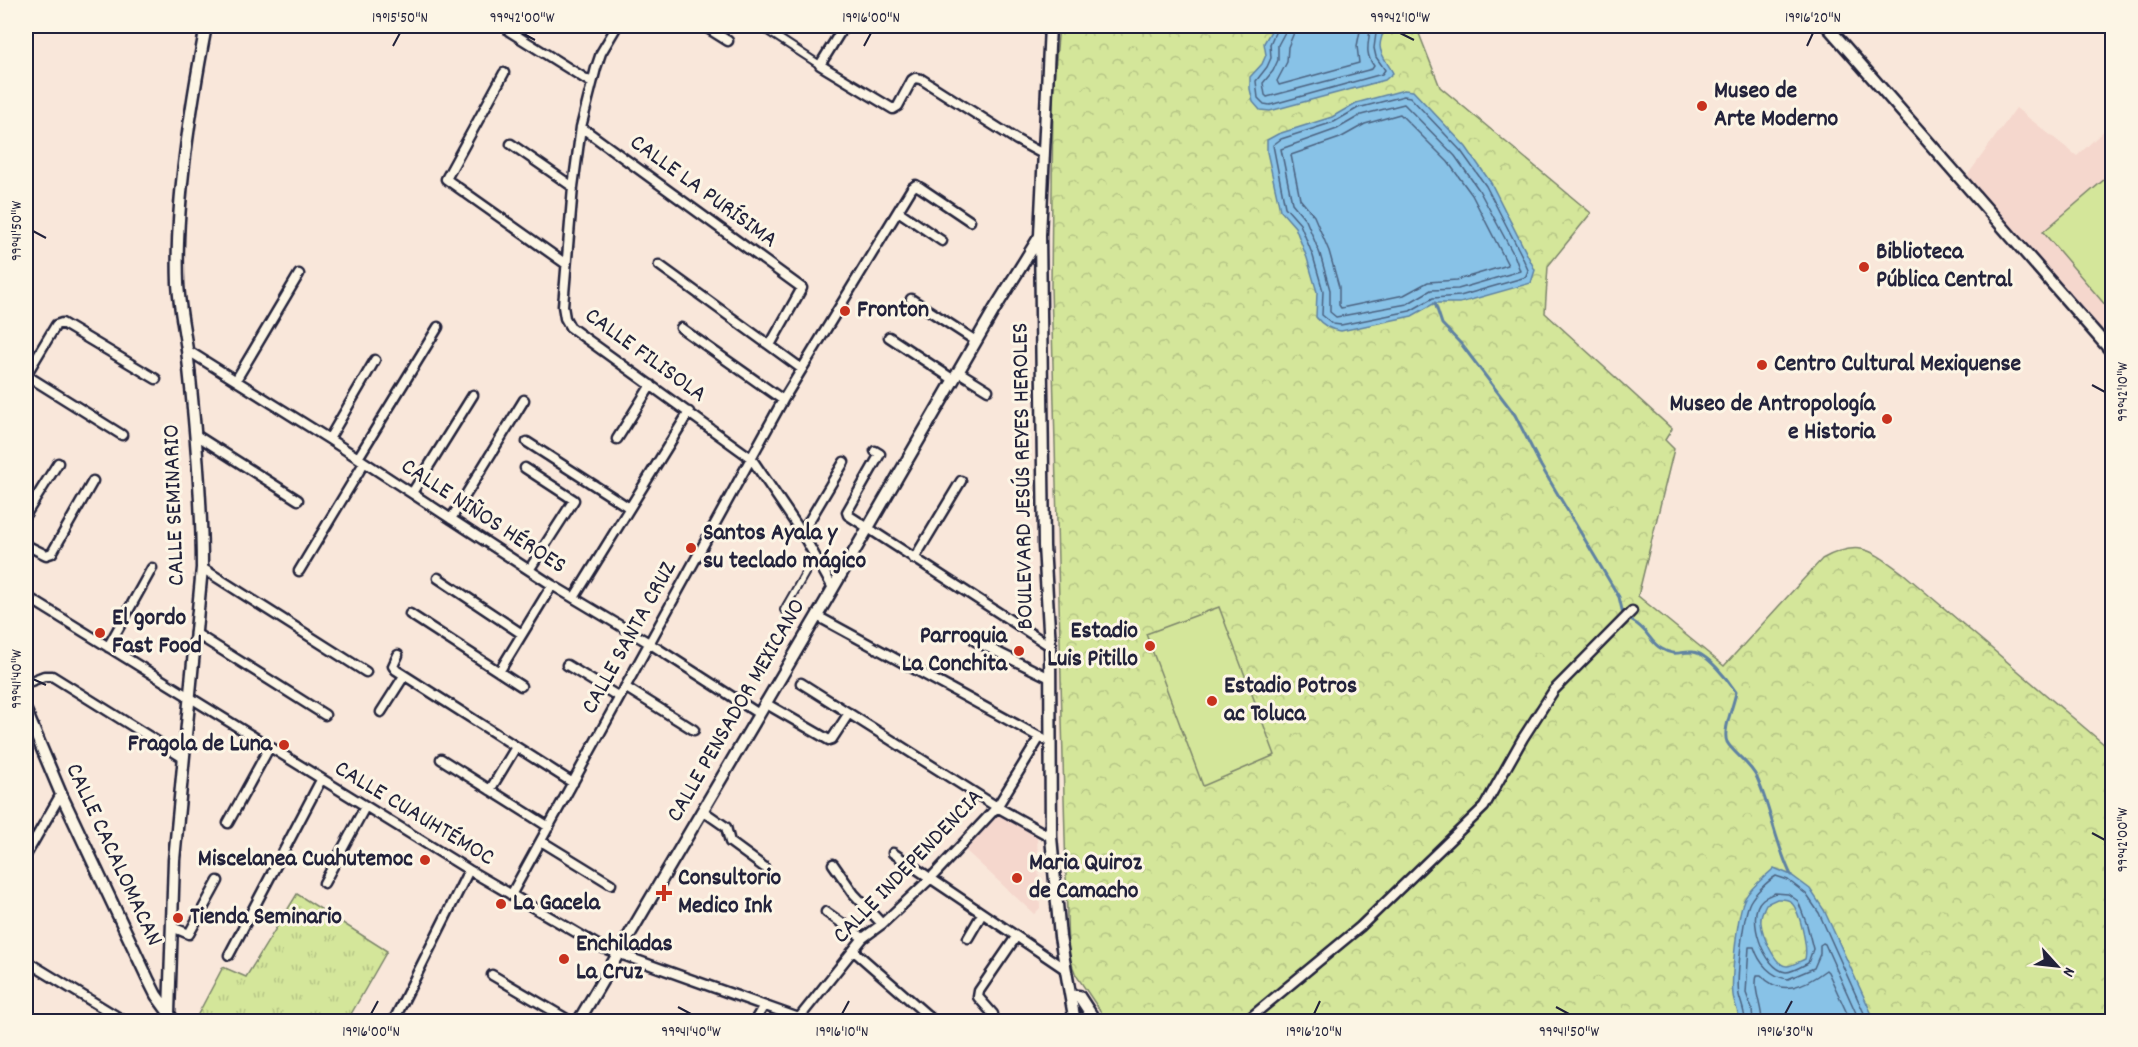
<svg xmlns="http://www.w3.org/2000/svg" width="2138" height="1047" font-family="Dekko,sans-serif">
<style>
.built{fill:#f5d7cd}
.grass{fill:url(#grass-tufts);stroke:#7b846a;stroke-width:1.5}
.park{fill:url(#park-crowns);stroke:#7b846a;stroke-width:1.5}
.pitch{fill:#d4e69a;stroke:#7b846a;stroke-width:1.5}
.water{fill:#88c2e7;stroke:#5f82a2;stroke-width:1.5;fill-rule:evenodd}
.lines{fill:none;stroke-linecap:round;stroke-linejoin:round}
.shore{stroke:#4b6280;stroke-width:1.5}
.stream{stroke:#5f82a2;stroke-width:3}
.pedestrian-casing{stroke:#22223b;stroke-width:10}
.minor-casing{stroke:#22223b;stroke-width:13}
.tertiary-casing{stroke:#22223b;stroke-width:15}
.secondary-casing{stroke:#22223b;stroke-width:15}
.pedestrian{stroke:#fcf5e5;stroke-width:6}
.minor{stroke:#fcf5e5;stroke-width:8}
.tertiary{stroke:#fcf5e5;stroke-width:10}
.secondary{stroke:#fcf5e5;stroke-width:10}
.ticks{fill:none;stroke:#22223b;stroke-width:2}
.poi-dot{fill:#c8321e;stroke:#fcf5e5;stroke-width:2}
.labels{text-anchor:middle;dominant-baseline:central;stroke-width:6;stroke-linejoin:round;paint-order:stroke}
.poi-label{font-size:24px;font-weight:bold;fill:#22223b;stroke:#fcf5e5;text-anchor:start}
.street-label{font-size:24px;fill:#22223b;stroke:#fcf5e5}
.neatline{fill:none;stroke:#22223b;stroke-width:2}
.ticks-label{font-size:15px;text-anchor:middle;fill:#22223b}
</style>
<defs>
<pattern id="grass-tufts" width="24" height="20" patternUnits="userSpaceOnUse" patternTransform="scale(1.5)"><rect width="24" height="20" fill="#d4e69a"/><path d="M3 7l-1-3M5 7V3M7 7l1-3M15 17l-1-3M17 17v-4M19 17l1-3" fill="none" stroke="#b6c586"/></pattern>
<pattern id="park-crowns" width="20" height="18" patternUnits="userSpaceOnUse" patternTransform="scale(1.5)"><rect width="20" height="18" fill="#d4e69a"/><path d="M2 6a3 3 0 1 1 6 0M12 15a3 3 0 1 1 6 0" fill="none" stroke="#b6c586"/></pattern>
</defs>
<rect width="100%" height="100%" fill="#f9e7da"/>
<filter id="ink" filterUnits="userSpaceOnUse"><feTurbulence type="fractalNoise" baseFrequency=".0167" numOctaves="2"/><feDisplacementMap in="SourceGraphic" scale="12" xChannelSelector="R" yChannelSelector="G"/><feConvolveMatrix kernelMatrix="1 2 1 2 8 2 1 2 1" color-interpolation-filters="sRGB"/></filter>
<g filter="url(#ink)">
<!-- built -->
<path class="built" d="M2016 108 2077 156 2112 123V348L1967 176Z
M997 814 1037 836 1040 908 1034 914 964 849Z"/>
<!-- grass -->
<path class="grass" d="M297 894 387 951 347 1021 195 1020 223 967 246 977Z"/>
<!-- park -->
<path class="park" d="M1059 26H1416L1440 87 1591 213 1548 266 1545 313 1672 429 1665 440 1674 449 1638 596 1724 666 1822 559C1860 538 1872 551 1904 574L2112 751V1021H1107L1076 975 1068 955 1051 286 1053 93Z"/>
<!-- pitch -->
<path class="pitch" d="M2112 173V313L2043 232Z
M1219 607 1275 755 1203 786 1146 634Z"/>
<!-- water -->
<path class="water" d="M1274 26H1382C1385 33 1380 38 1380 46 1380 55 1389 65 1393 73L1385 80 1270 111 1260 110 1253 102 1250 89V77L1262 64 1266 55 1264 43Z
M1404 90 1413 91 1466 147 1491 183 1535 270 1531 283 1460 303H1435L1412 316 1341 331C1330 330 1323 326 1316 317L1317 292 1307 258 1295 227 1280 210 1267 152V140L1278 134 1332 117 1356 103Z
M1774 868 1791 875 1810 889 1824 910 1875 1021H1739C1739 1011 1734 1004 1733 995 1731 979 1737 912 1745 898 1751 887 1765 877 1774 868ZM1777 899C1782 899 1787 898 1791 902 1800 911 1808 947 1805 959 1800 961 1792 966 1787 966 1774 966 1762 933 1761 923 1760 916 1763 910 1766 904Z"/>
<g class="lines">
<!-- shore -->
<path class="shore" d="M1278 26 1270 44 1271 58 1267 67 1256 81 1258 98 1264 104 1270 105 1382 74 1385 70 1376 57 1374 48 1377 26
M1286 26 1285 32 1278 45V60L1273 71 1263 83 1265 95 1267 97 1372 69 1374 66C1363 52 1370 41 1370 26
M1295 26 1293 35 1288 47 1287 62 1277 81 1279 85 1359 63 1357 46 1361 26
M1404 96 1410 97 1461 151 1486 186 1521 254 1528 270 1526 277 1460 296 1433 298 1410 311 1341 325 1333 324 1322 315 1323 291 1313 256 1300 224 1285 207 1273 145 1281 139 1334 122 1358 108Z
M1404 104 1455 156 1479 190 1515 257 1520 271 1458 289 1431 290 1407 304 1336 317 1330 312V290L1320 254 1306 220 1292 203 1281 149 1337 129 1361 115Z
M1400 114 1448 162 1472 195 1508 265 1457 280 1428 282 1404 295 1341 308 1339 305V287L1329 251 1314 216 1300 199 1291 155 1340 138 1365 124Z
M1775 893 1788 894 1798 901 1807 925 1813 949 1808 963C1802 966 1793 972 1786 972 1764 970 1745 915 1762 900 1765 897 1771 895 1775 893Z
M1745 1022C1745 1011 1741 1004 1739 995 1736 979 1743 916 1750 902 1755 893 1768 881 1776 876L1788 880 1806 894 1819 913 1868 1022
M1753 1022 1752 1009 1746 993 1749 947H1754C1759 963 1771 977 1788 979L1814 968 1820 954V945L1823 943 1825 944 1860 1022
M1762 1022C1762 1005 1753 991 1757 975H1761C1781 998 1806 985 1826 970L1828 972 1851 1022"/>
<!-- stream -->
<path class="stream" d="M1435 303 1442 324 1462 345 1515 415 1541 466 1619 597 1623 614
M1632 621C1649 630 1649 642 1662 649 1675 657 1680 651 1693 652 1707 653 1728 680 1736 692 1734 705 1722 731 1727 742 1733 753 1751 764 1757 778 1771 809 1775 842 1791 875"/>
<defs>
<path id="pedestrian" d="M760 26 820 65
M784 610 815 556"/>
<path id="minor" d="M617 26 601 53 596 68 581 127 573 187 563 306 565 318 570 327 751 458 802 533 833 588
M704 26 728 41
M844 26 820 65 893 109 898 106 912 80 915 78 921 79 1017 140 1043 154
M509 31 592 83
M504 73 446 179 566 264
M581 127 802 288 770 345
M511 144 573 187
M898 211 942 241
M659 265 802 369
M911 299 976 341
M681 328 783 400
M889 337 954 380
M187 350 329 439 552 585 649 643 759 714
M959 372 988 390
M26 375 56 325 62 323 156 379
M26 375 122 435
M236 380 299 274
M196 435 298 500
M329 439 375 360
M617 439 651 385
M527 442 628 507
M875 451 880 454 847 512 848 515 1050 646
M358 458 438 327
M525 468 574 500 529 570
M412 493 473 395
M26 514 58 463
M451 519 524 400
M802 533 844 462
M26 545 46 555 52 553 93 481
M914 559 961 481
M202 568 366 672
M299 571 364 463
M438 578 522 634
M26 596 469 870 603 948 799 1018 803 1022
M574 598 689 412
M410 614 521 686
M817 616 1043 739
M195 633 325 715
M975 641 1050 678
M108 647 152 568
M398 655 393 666 396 670 573 783
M567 665 619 697
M499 672 552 585
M26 683 44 676H52L182 757
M801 683 997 807 1051 837
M625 687 694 730
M765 703 829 740 832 739 849 713
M381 712 404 676
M441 759 549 827
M490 790 516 747
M703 811 726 827 730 842 764 867
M228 823 269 748
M541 841 611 884
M893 853 1065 969
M26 855 61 794
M833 864 854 894 882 924
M324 883 365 807
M511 895 783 400 912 188 916 185 921 188 970 221
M826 912 863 938
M172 927 189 934 218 881
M968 938 982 914
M854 951 935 1022
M229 955 321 780
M26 961 126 1022
M492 975 572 1022
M169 1013 177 1022
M993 1014 978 997 979 991 1016 937
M799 1018 863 938 882 924 930 879 997 807 1040 737
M393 1022 469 870
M754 1022 763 1007
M1245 1022 1360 927 1484 807 1523 738 1554 690 1632 611"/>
<path id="tertiary" d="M26 711 61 794 148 979 156 995 169 1013
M169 1013 174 860 202 568C202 495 195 422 187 350 184 328 179 305 178 283 175 202 191 105 206 26"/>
<path id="secondary" d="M1050 26 1040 235 1044 546 1050 646 1051 837 1060 937 1075 1022
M1827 26 2112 352
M1071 996H1079L1096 1022
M578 1022 817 616 994 310 1040 236"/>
</defs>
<!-- pedestrian casing -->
<use href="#pedestrian" class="pedestrian-casing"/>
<!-- minor casing -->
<use href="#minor" class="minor-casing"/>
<!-- tertiary casing -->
<use href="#tertiary" class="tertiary-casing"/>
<!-- secondary casing -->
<use href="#secondary" class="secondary-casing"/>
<!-- pedestrian -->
<use href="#pedestrian" class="pedestrian"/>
<!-- minor -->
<use href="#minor" class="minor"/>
<!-- tertiary -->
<use href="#tertiary" class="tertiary"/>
<!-- secondary -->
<use href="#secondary" class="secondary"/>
</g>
</g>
<!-- ticks -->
<path class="ticks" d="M522 33 535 40M1400 33 1414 40M393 46 400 33M864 46 871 33M1807 46 1813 33M33 231 46 238M2092 385 2105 392M33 679 46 685M2092 833 2105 840M678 1007 691 1014M1556 1007 1569 1014M371 1014 378 1001M842 1014 849 1001M1314 1014 1320 1001M1785 1014 1792 1001"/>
<!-- markers -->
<g class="poi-dot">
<circle cx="1702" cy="106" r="6"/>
<circle cx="1864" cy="267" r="6"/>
<circle cx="845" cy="311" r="6"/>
<circle cx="1762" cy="365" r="6"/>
<circle cx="1887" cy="419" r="6"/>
<circle cx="691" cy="548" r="6"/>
<circle cx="100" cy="633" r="6"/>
<circle cx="1150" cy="646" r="6"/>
<circle cx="1019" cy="651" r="6"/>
<circle cx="1212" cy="701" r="6"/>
<circle cx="284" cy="745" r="6"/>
<circle cx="425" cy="860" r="6"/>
<circle cx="1017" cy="878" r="6"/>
<path d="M661 884h6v6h6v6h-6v6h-6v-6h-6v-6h6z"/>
<circle cx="501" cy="904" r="6"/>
<circle cx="178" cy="918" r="6"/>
<circle cx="564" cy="959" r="6"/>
</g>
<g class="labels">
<!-- poi labels -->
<g class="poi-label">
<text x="1714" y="92">Museo de<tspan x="1714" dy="28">Arte Moderno</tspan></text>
<text x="1876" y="253">Biblioteca<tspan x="1876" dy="28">Pública Central</tspan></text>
<text x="857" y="311">Fronton</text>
<text x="1774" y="365">Centro Cultural Mexiquense</text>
<text x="1875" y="405" text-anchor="end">Museo de Antropología<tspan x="1875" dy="28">e Historia</tspan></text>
<text x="703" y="534">Santos Ayala y<tspan x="703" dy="28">su teclado mágico</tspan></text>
<text x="112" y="619">El gordo<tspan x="112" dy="28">Fast Food</tspan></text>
<text x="1138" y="632" text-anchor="end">Estadio<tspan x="1138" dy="28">Luis Pitillo</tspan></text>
<text x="1007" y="637" text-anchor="end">Parroquia<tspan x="1007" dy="28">La Conchita</tspan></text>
<text x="1224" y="687">Estadio Potros<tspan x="1224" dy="28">ac Toluca</tspan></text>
<text x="272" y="745" text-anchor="end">Fragola de Luna</text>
<text x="413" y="860" text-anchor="end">Miscelanea Cuahutemoc</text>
<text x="1029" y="864">Maria Quiroz<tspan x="1029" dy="28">de Camacho</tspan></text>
<text x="678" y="879">Consultorio<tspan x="678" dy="28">Medico Ink</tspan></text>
<text x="513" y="904">La Gacela</text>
<text x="190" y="918">Tienda Seminario</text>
<text x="576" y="945">Enchiladas<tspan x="576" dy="28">La Cruz</tspan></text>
</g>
<!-- street labels -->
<g class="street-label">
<text transform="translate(703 192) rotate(36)">CALLE LA PURÍSIMA</text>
<text transform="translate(645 356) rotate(36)">CALLE FILISOLA</text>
<text transform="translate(1024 476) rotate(-91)">BOULEVARD JESÚS REYES HEROLES</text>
<text transform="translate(175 505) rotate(-92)">CALLE SEMINARIO</text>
<text transform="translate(483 517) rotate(33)">CALLE NIÑOS HÉROES</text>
<text transform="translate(630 638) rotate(-61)">CALLE SANTA CRUZ</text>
<text transform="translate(737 711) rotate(-60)">CALLE PENSADOR MEXICANO</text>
<text transform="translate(414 814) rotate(31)">CALLE CUAUHTÉMOC</text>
<text transform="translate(113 855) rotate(65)">CALLE CACALOMACAN</text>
<text transform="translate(909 867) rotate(-46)">CALLE INDEPENDENCIA</text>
</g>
</g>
<!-- margin -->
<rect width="2138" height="1047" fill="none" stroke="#fcf5e5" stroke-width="66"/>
<!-- north arrow -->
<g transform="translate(2057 966) rotate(117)" stroke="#fcf5e5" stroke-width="4.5" paint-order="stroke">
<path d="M0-4.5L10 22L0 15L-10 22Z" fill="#22223b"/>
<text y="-9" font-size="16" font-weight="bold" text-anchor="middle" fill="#22223b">N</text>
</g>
<rect x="33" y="33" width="2072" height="981" class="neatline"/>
<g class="ticks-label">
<text x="400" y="22">19°15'50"N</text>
<text x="522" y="22">99°42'00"W</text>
<text x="871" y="22">19°16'00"N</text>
<text x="1400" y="22">99°42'10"W</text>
<text x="1813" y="22">19°16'20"N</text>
<text transform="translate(16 231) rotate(-90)" y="5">99°41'50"W</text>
<text transform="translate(2122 392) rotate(-90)" y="5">99°42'10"W</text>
<text transform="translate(16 679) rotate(-90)" y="5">99°41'40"W</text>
<text transform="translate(2122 840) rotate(-90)" y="5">99°42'00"W</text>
<text x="371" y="1036">19°16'00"N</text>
<text x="691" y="1036">99°41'40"W</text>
<text x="842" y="1036">19°16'10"N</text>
<text x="1314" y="1036">19°16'20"N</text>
<text x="1569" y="1036">99°41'50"W</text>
<text x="1785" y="1036">19°16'30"N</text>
</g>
</svg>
